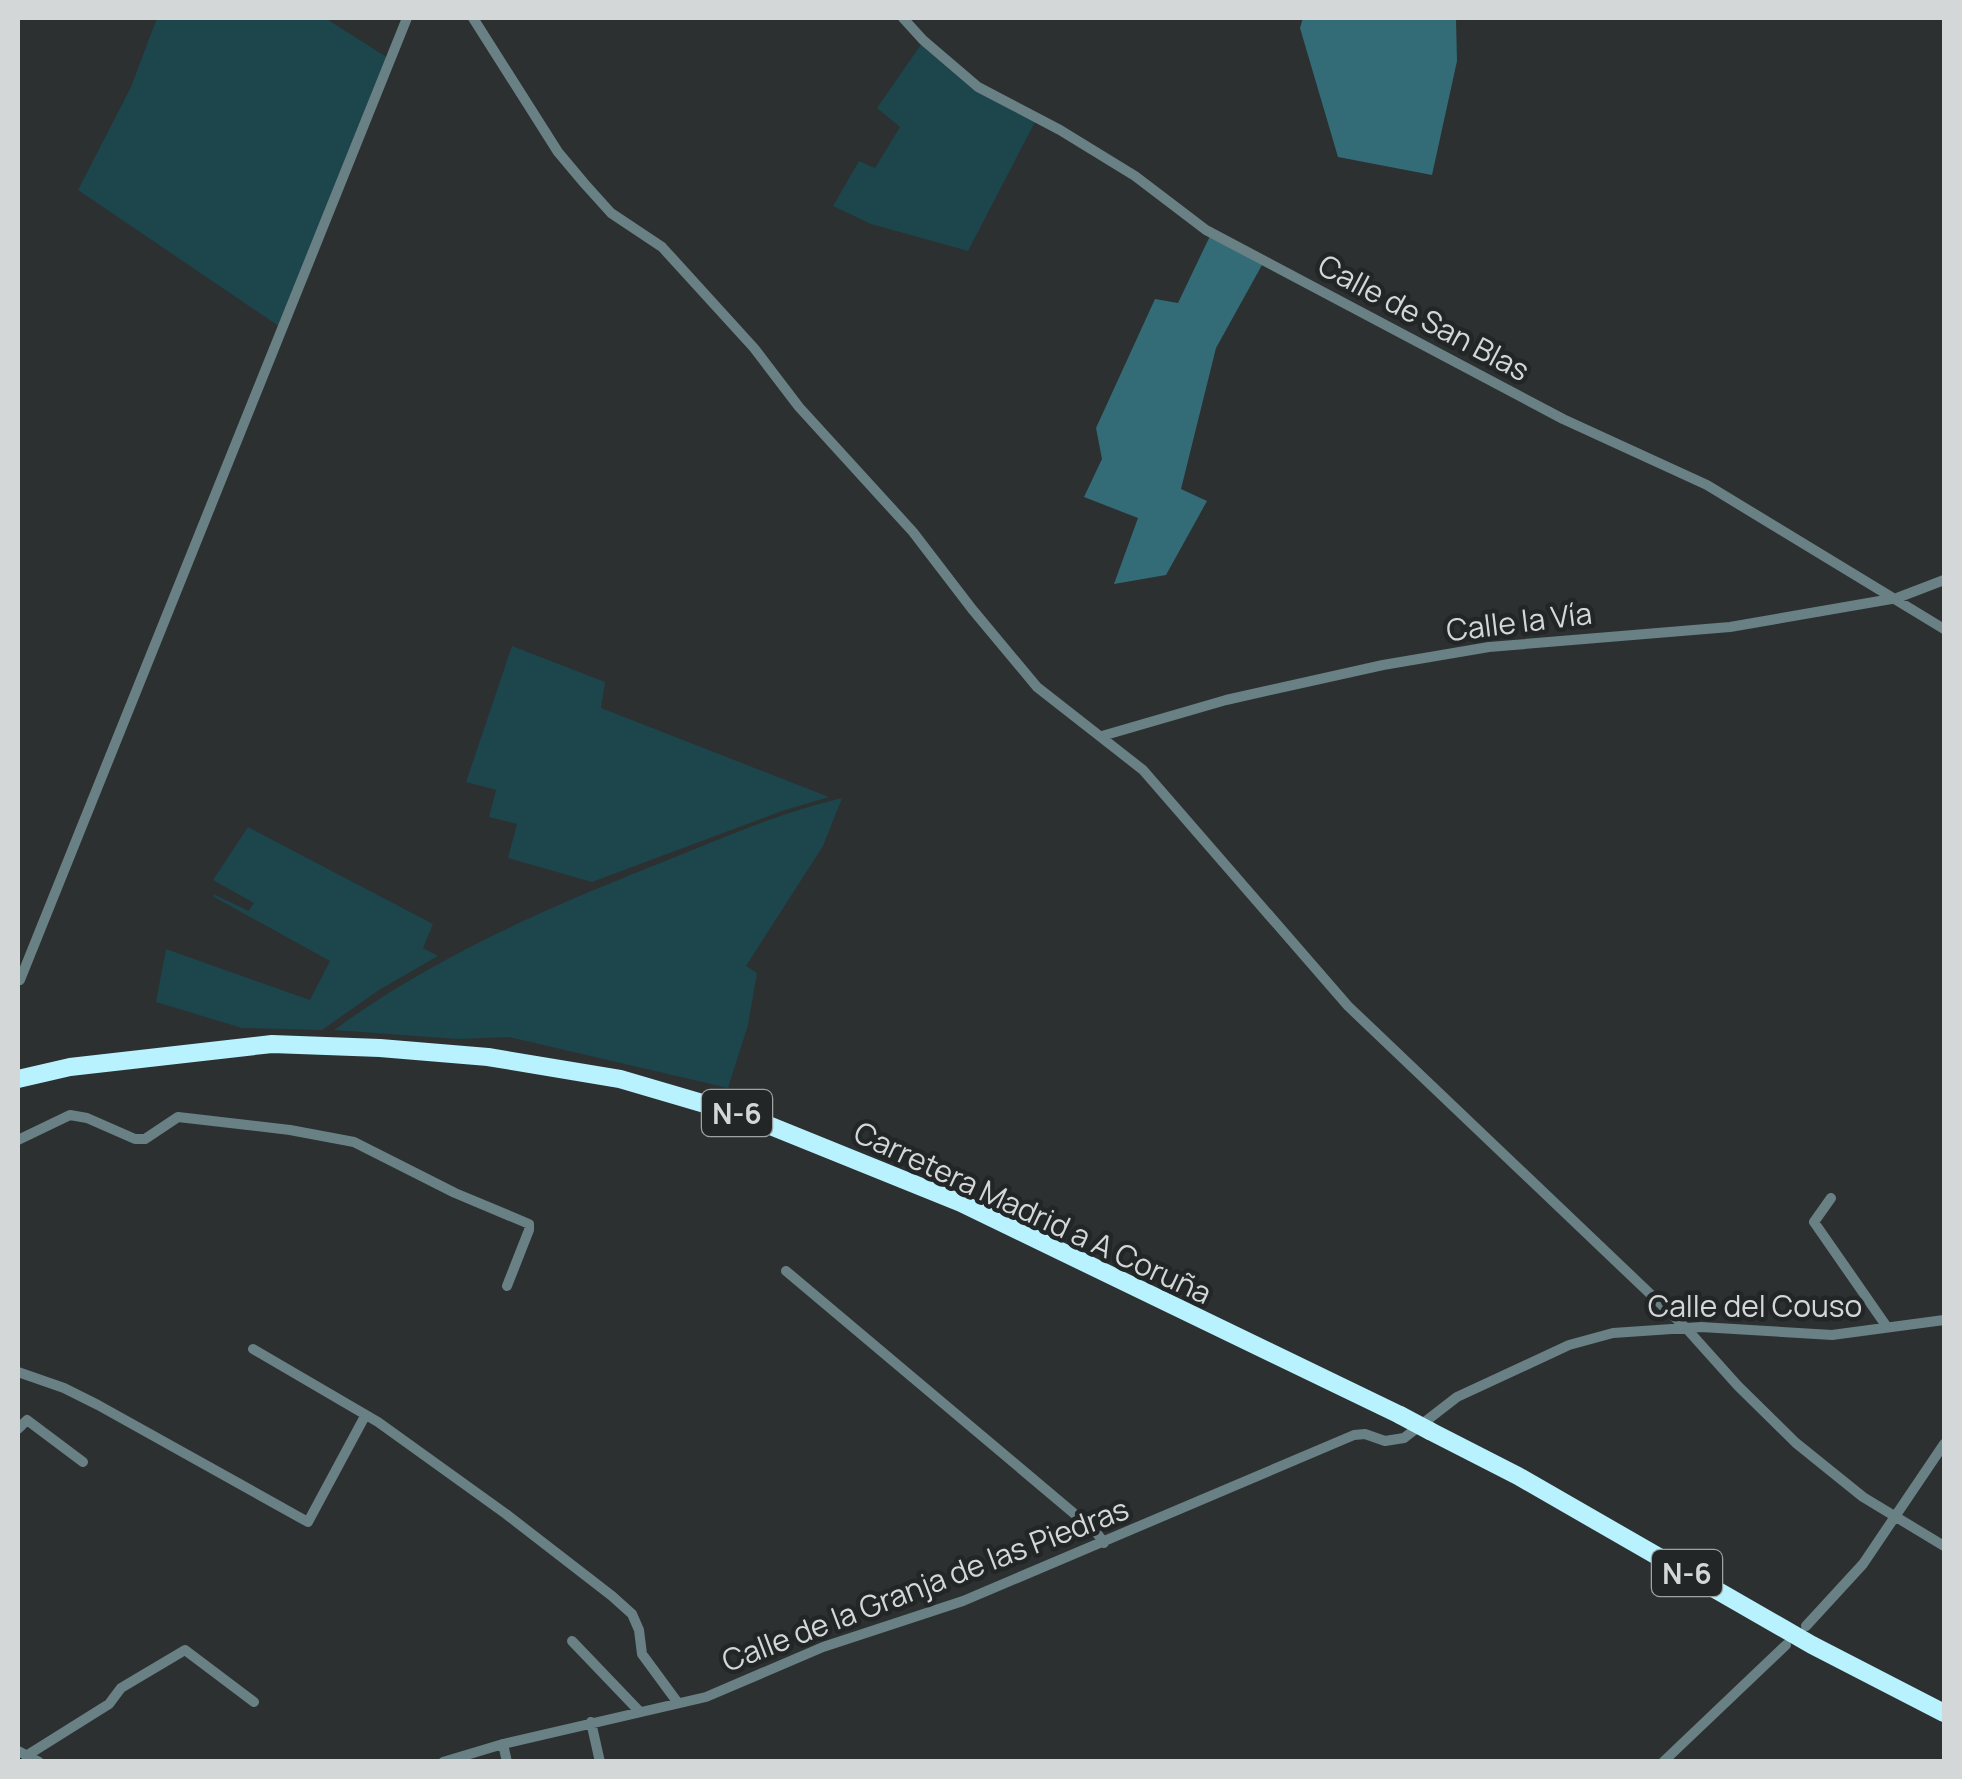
<svg xmlns="http://www.w3.org/2000/svg" width="1962" height="1779" font-family="Manrope,sans-serif">
<style>
.green{fill:#1c454c}
.forest{fill:#336c76}
.lines{fill:none;stroke-linecap:round;stroke-linejoin:round}
.canal{stroke:#00181d;stroke-width:10}
.street{stroke:#698085;stroke-width:10}
.highway{stroke:#b7f2fe;stroke-width:18}
.highway-bridge{stroke:#b7f2fe;stroke-width:18}
.labels{text-anchor:middle;dominant-baseline:central;stroke-width:9;stroke-linejoin:round;paint-order:stroke}
.shield{fill:#232627;stroke:#9fa2a2;stroke-width:2.5}
.shield-label{font-size:28px;font-weight:bold;fill:#d4d7d7}
.street-label{font-size:30px;fill:#d4d7d7;stroke:#232627}
</style>
<rect width="100%" height="100%" fill="#2c3031"/>
<!-- green -->
<path class="green" d="M157 18H325L388 58 280 327 78 190 131 87Z
M922 43 1035 122 968 251 871 224 833 206 859 161 875 168 900 127 877 108Z
M512 646 605 682 601 708 829 797 782 811 592 882 508 858 517 824 489 817 496 790 466 782Z
M842 798 823 846 746 966 757 973 748 1025 728 1088 509 1037 458 1039 334 1030C437 955 551 906 668 860 725 837 782 812 842 798Z
M248 827 433 924 423 948 438 956 379 990 322 1030 242 1028 156 1002 166 949 310 1000 330 961 214 897 213 894 249 911 254 903 213 880Z"/>
<!-- forest -->
<path class="forest" d="M1303 18H1456L1457 61 1432 175 1338 157 1300 28Z
M1210 236 1262 265 1216 348 1181 489 1207 501 1166 575 1114 584 1138 518 1084 497 1102 459 1096 428 1155 299 1178 303Z"/>
<g class="lines">
<!-- canal -->
<path class="canal" d="M18 1759 22 1762"/>
<!-- street -->
<path class="street" d="M473 18 558 152 584 183 611 213 662 247 754 348 799 407 913 532 972 609 1037 687 1143 770 1348 1006 1686 1328 1738 1386 1796 1443 1863 1497 1944 1546
M903 18 923 40 978 87 1060 130 1135 176 1206 230 1563 419 1707 485 1944 629
M1102 736 1226 700 1383 665 1489 647 1730 627 1897 598 1944 580
M18 977 20 980 407 18
M18 1140 70 1115 87 1118 135 1139H145L178 1117 290 1130 354 1142 455 1193 529 1224V1230L507 1286
M1831 1198 1814 1222 1887 1327
M786 1271 1096 1532 1104 1543
M253 1349 378 1422 506 1514 612 1596 632 1614 639 1630 642 1654 678 1703
M18 1372 64 1388 98 1405 308 1522 365 1416
M18 1429 27 1420 83 1462
M1806 1626 1863 1564 1944 1444
M572 1641 640 1712
M591 1722 600 1762
M503 1744 507 1762
M18 1751 39 1762
M26 1756 109 1704 121 1688 185 1650 254 1702
M443 1762 503 1744 706 1697 823 1647 963 1601 1354 1435 1365 1434 1385 1441 1404 1438 1457 1397 1569 1345 1613 1333 1701 1327 1832 1335 1944 1320
M1663 1762 1786 1645"/>
<!-- highway -->
<path class="highway" d="M18 1079 70 1067 272 1044 380 1048 488 1057 620 1079 746 1116 961 1203 1400 1415
M1430 1431 1518 1476 1812 1645 1944 1713"/>
<!-- highway-bridge -->
<path class="highway-bridge" d="M1400 1415 1430 1431"/>
</g>
<g class="labels">
<!-- shield labels -->
<g class="shield">
<rect x="702" y="1090" width="70" height="46" rx="8"/>
<rect x="1652" y="1550" width="70" height="46" rx="8"/>
</g>
<g class="shield-label">
<text x="737" y="1113">N-6</text>
<text x="1687" y="1573">N-6</text>
</g>
<!-- street labels -->
<g class="street-label">
<text transform="translate(1424 317) rotate(28)">Calle de San Blas</text>
<text transform="translate(1519 621) rotate(-7)">Calle la Vía</text>
<text transform="translate(1033 1212) rotate(25)">Carretera Madrid a A Coruña</text>
<text x="1755" y="1305">Calle del Couso</text>
<text transform="translate(925 1584) rotate(-21)">Calle de la Granja de las Piedras</text>
</g>
</g>
<!-- border -->
<rect width="1962" height="1779" fill="none" stroke="#d4d7d7" stroke-width="40"/>
</svg>
